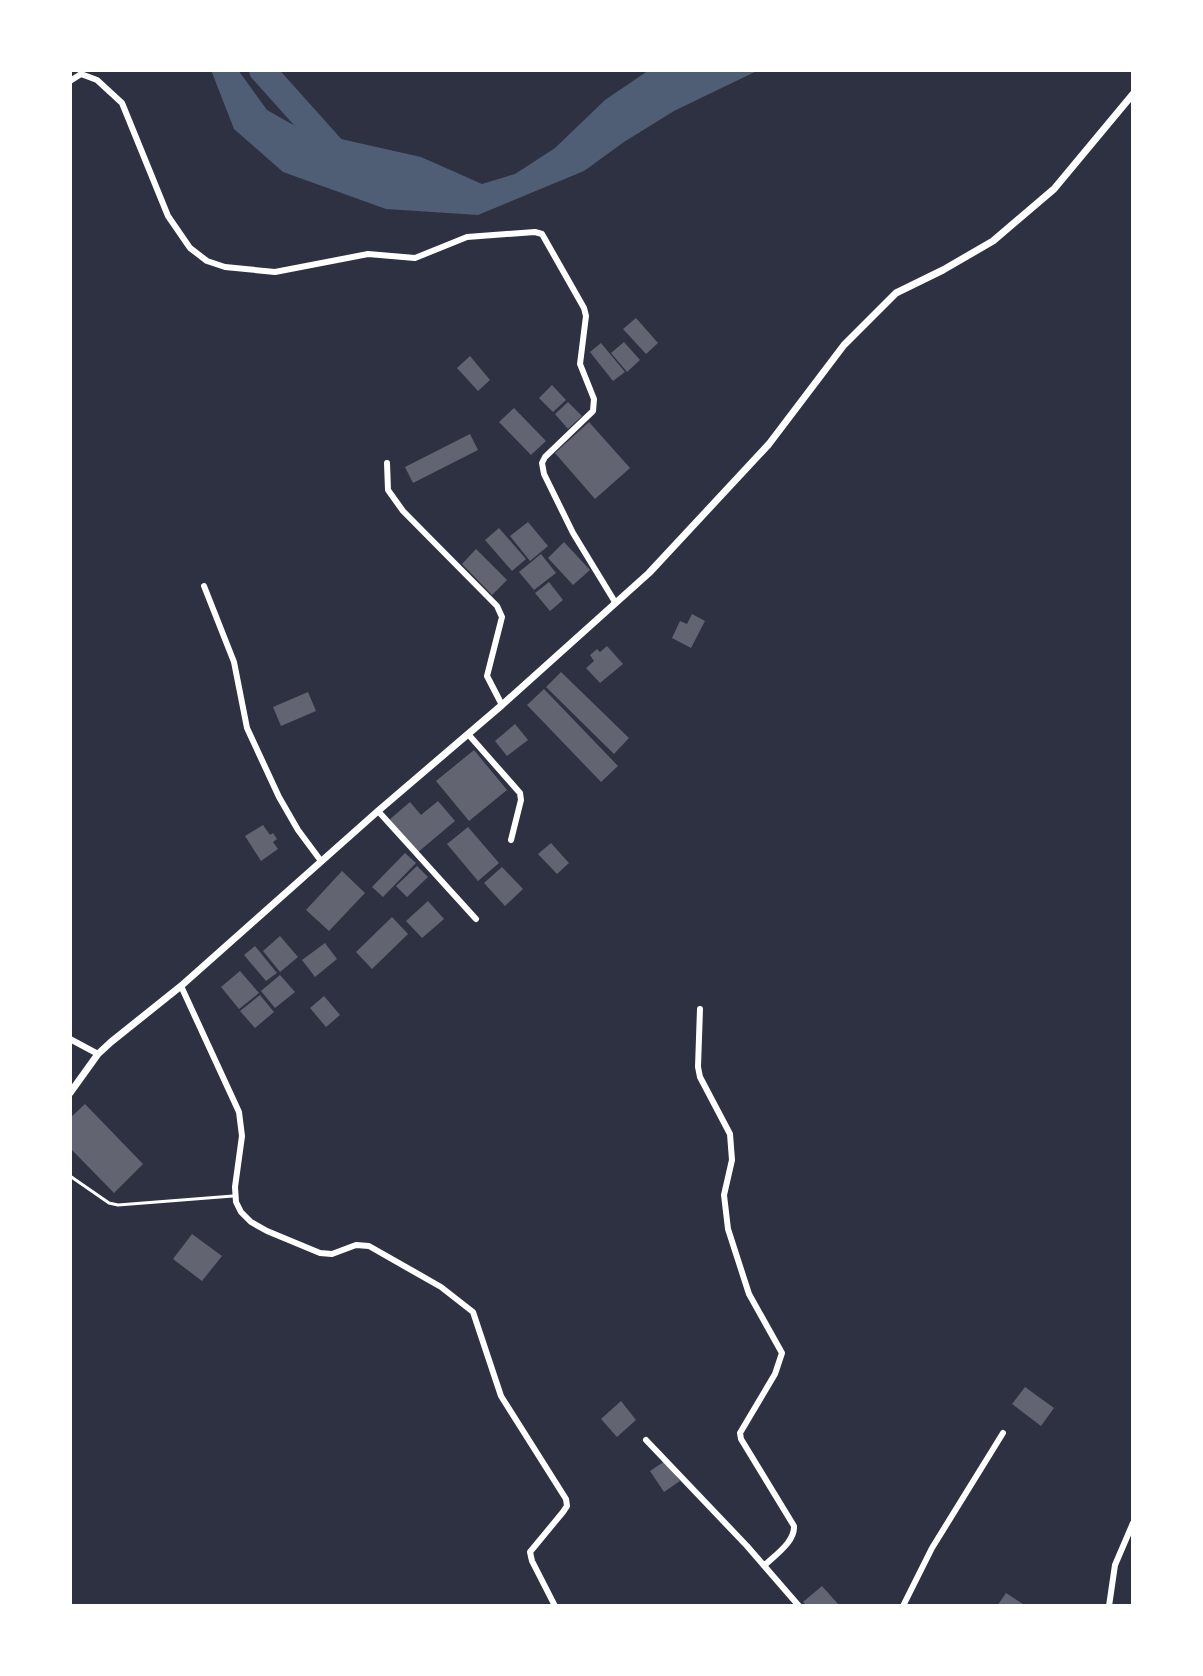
<svg xmlns="http://www.w3.org/2000/svg" width="1203" height="1676" font-family="Mulish,sans-serif">
<style>
.water{fill:#4f5d75}
.lines{fill:none;stroke-linecap:round;stroke-linejoin:round}
.river{stroke:#4f5d75;stroke-width:26}
.building{fill:#626471}
.service{stroke:#fff;stroke-width:3}
.minor{stroke:#fff;stroke-width:6}
.tertiary{stroke:#fff;stroke-width:7}
</style>
<rect width="100%" height="100%" fill="#2d3142"/>
<!-- water -->
<path class="water" d="M211 70H238L267 110 313 136 341 139 421 157 482 184 515 174 555 148 605 100 649 70H759L674 111 624 142 584 171 478 215 386 209 283 172 234 129Z"/>
<g class="lines">
<!-- river -->
<path class="river" d="M262 70 339 156 347 158"/>
</g>
<!-- building -->
<path class="building" d="M636 318 658 343 646 354 623 329Z
M624 342 640 360 627 372 611 353Z
M601 343 625 372 613 381 590 352Z
M470 356 490 380 478 391 457 368Z
M552 385 566 400 553 412 539 398Z
M568 402 582 416 568 429 555 414Z
M514 408 546 441 531 455 499 422Z
M589 422 630 468 595 499 555 453Z
M470 434 478 450 413 483 405 467Z
M528 522 548 546 530 561 510 536Z
M499 528 526 559 512 571 485 540Z
M564 542 590 570 573 585 548 558Z
M476 549 507 580 492 595 462 564Z
M541 554 556 573 534 590 519 572Z
M549 582 563 600 550 611 535 593Z
M692 614 705 621 691 648 672 638 680 621 687 624Z
M607 646 623 664 600 683 586 668 594 661 590 655 597 649 600 652Z
M561 672 629 738 614 754 546 687Z
M544 689 618 766 601 782 527 705Z
M308 692 316 711 281 726 273 707Z
M515 724 528 740 507 756 495 741Z
M474 750 507 790 469 821 436 781Z
M438 801 455 821 417 853 389 820 410 802 421 815Z
M263 825 270 835 273 833 277 839 273 842 278 849 261 861 245 836Z
M468 827 499 863 478 881 447 844Z
M551 843 569 863 557 874 538 854Z
M405 853 416 863 383 897 372 887Z
M417 866 428 877 407 897 396 886Z
M502 867 523 889 505 906 484 883Z
M342 871 365 893 329 931 306 910Z
M428 901 444 919 422 938 406 921Z
M392 917 408 934 372 969 356 952Z
M280 936 298 957 280 972 263 951Z
M325 943 337 959 315 977 302 960Z
M255 946 277 973 266 981 244 955Z
M240 971 259 993 239 1009 221 987Z
M280 975 295 992 275 1008 261 991Z
M260 995 274 1012 255 1028 240 1011Z
M324 996 340 1015 326 1027 310 1008Z
M85 1104 143 1164 114 1193 70 1148V1118Z
M192 1234 222 1256 202 1281 173 1259Z
M1025 1387 1054 1408 1041 1426 1012 1404Z
M621 1401 636 1420 617 1437 601 1419Z
M665 1461 680 1481 664 1492 650 1471Z
M822 1586 838 1604 807 1606 803 1602Z
M1006 1593 1026 1606H997Z"/>
<g class="lines">
<!-- service -->
<path class="service" d="M70 1176 109 1203 118 1205 233 1196"/>
<!-- minor -->
<path class="minor" d="M70 81 81 74 97 80 122 103 168 216 190 248 207 261 225 267 275 272 368 254 415 258 467 237 535 232 542 234 584 308 586 316 580 364 594 399 593 411 545 457 542 463 544 474 573 533 615 602
M387 463 388 490 403 511 497 606 502 617 487 676 502 705
M204 586 234 662 247 728 279 797 298 830 321 861
M468 734 520 793 521 800 511 840
M378 811 476 919
M181 986 239 1112 242 1136 235 1187 236 1202 241 1212 251 1222 267 1231 320 1253 332 1254 356 1245 369 1246 441 1287 473 1312 501 1396 566 1499 567 1506 563 1512 530 1552 532 1561 555 1606
M700 1009 698 1067 700 1077 730 1134 732 1160 724 1195 728 1229 749 1294 782 1353 775 1374 740 1433 741 1439 794 1526C795 1542 775 1555 764 1566
M70 1039 98 1054
M646 1440 747 1546 799 1606
M903 1606 932 1548 1003 1433
M1109 1606 1115 1565 1133 1523"/>
<!-- tertiary -->
<path class="tertiary" d="M70 1093 98 1054 111 1042 181 986 378 811 502 705 649 573 769 444 844 345 896 293 943 270 993 241 1054 189 1133 94"/>
</g>
<!-- border -->
<rect width="1203" height="1676" fill="none" stroke="#ffffff" stroke-width="144"/>
</svg>
